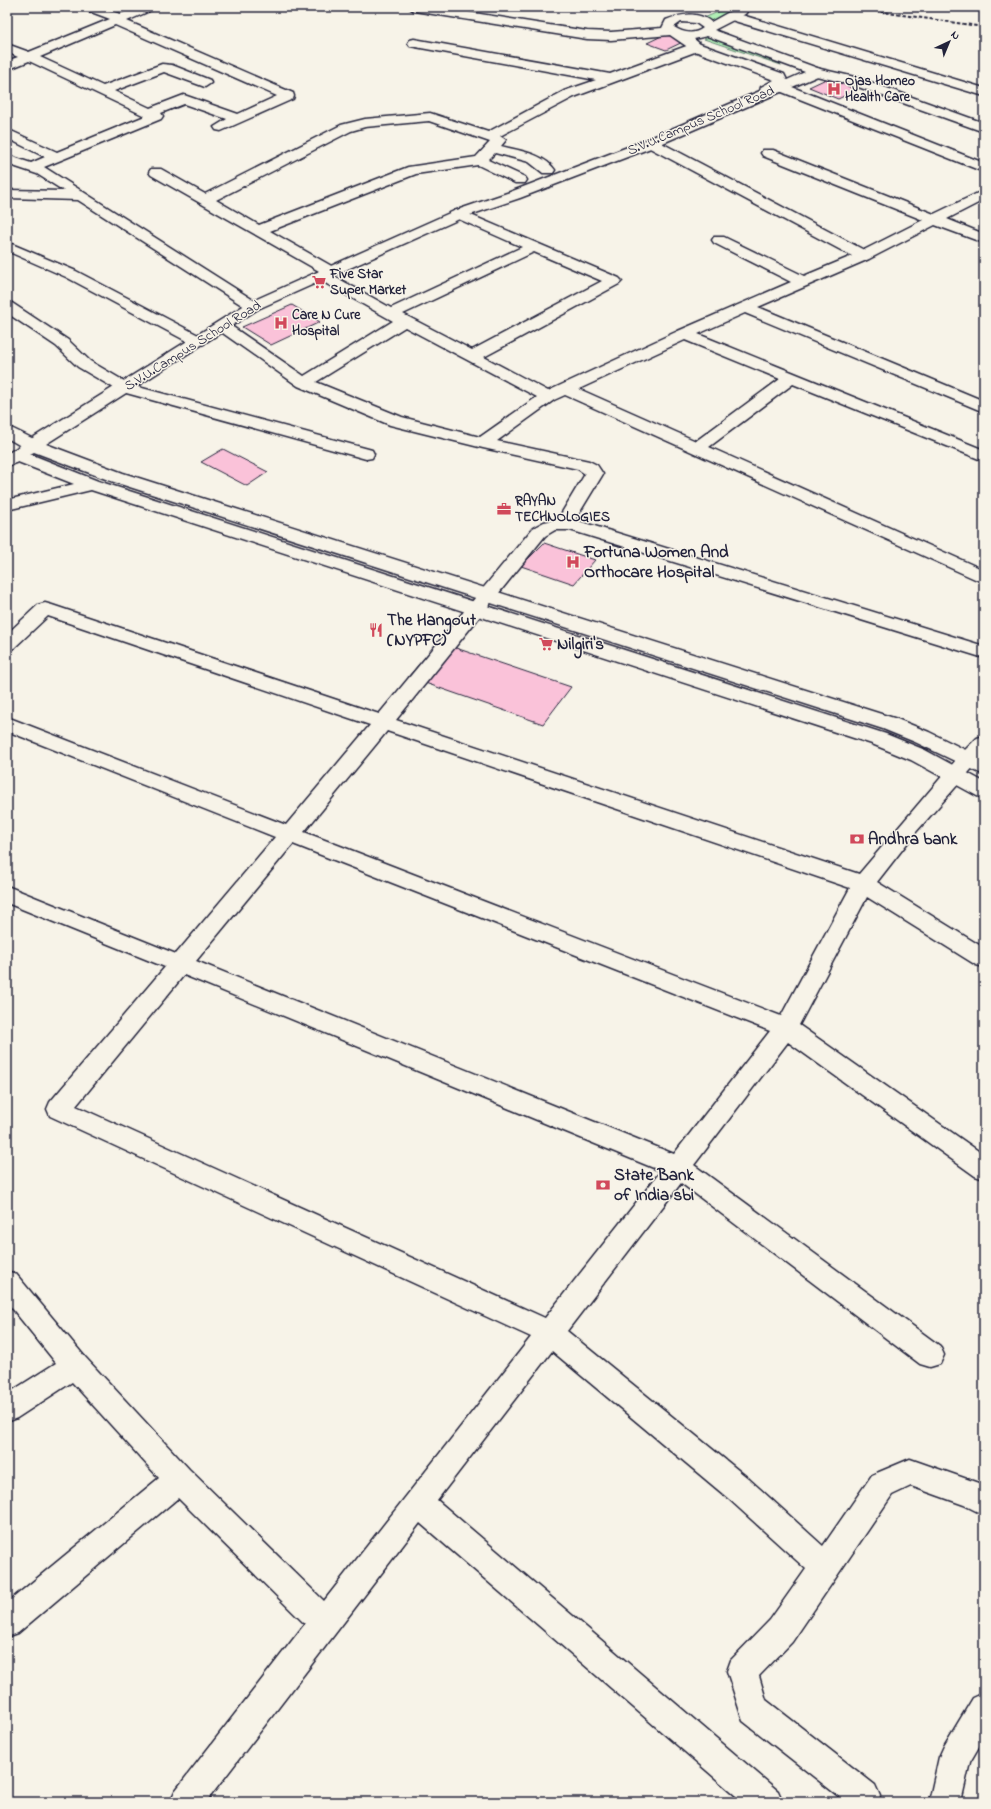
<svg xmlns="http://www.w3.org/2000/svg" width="991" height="1809" font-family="'Indie Flower',sans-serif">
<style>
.green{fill:#b1efb6;stroke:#6a8878}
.building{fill:#fac2d9;stroke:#22223b}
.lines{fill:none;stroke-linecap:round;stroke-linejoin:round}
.street-casing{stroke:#22223b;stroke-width:3}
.secondary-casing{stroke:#22223b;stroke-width:3}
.street{fill:#f7f3e8;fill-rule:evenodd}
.secondary{fill:#f7f3e8;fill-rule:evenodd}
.rail{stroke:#22223b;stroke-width:2;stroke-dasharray:3.5 2;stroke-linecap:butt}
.labels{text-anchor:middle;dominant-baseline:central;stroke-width:3;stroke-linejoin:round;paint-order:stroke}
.far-poi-label{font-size:14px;font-weight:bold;fill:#22223b;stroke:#f7f3e8;text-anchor:start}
.far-street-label{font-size:14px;fill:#22223b;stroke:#f7f3e8}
.poi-label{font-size:17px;font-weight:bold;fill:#22223b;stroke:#f7f3e8;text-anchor:start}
</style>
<rect width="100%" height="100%" fill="#f7f3e8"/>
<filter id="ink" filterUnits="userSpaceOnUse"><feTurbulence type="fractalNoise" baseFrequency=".025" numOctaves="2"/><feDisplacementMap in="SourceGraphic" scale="8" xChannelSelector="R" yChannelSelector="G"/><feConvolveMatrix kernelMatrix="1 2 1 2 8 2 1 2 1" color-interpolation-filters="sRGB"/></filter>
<g filter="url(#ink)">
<!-- green -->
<path class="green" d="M730 7H737L713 22 704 18Z
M709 37 786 63 781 65 704 39Z"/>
<!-- building -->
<path class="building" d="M668 33 687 40 666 50 647 43Z
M828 78 857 90 838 99 809 87Z
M292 305 320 322 271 345 242 327Z
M223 449 268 472 247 486 201 462Z
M544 543 595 560 574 584 521 566Z
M438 642 571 687 543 724 408 677Z"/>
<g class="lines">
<defs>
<path id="street" d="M84 7H101L120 14 138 7H154L152 10 127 21 293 93 294 96 293 99 221 131 216 130 214 127 227 119 184 104 161 113 163 116 161 119 44 167 258 303 261 306 258 309H248L78 200 7 198V190L64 191 37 174 7 164V155L31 163 45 157 7 138V129L57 152 145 116 29 61 7 70V61L18 57 7 52V44L29 52 110 19 86 10ZM115 25 277 96 238 114 184 95 150 108 114 91 164 72 205 87 211 83 210 80 172 65 162 64 103 86 40 57Z
M732 12 984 88V96L728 19 726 16Z
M414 39 610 74 692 44H700L702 47 700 50 574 97 500 136 506 140 501 146C519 151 543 153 555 170L553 173H543L529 162 495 153 488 160 525 177 527 180 525 183H515L478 165 416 174 270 231 335 268 337 271 332 275 391 308 522 247 454 217 452 214 454 211 459 210 619 278 622 281 619 284 484 357 548 391 678 331 791 282 714 243 712 240 714 237H724L804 276 852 256 646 146 644 143 646 140H656L864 250 923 220 763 156 761 153 763 150H773L934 214 984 190V200L947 219 984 234V243L935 225 869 259 758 307 984 401V412L745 313 698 334 984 450V461L793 384 709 447 984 570V583L565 395 554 400 497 441 589 461 597 465 603 474 575 520 984 646V658L570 530H555L545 536 396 720 859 874 961 754 977 738 984 736V755L916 832 877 882 984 948V967L976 965 867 897 799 1025 984 1155V1179L975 1176 788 1042 694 1165 940 1346 944 1355 940 1364 930 1367 920 1364 681 1183 567 1331 749 1479 823 1546 872 1475 910 1459 984 1485V1515L964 1505 911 1486 892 1495 792 1642 759 1676 766 1700 875 1785 880 1796 878 1802H846L743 1721 727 1671 731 1660 770 1620 806 1569 729 1499 552 1351 437 1500 778 1791 783 1802H743L420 1523 206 1802H170L175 1791 305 1624 178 1498 18 1633 7 1637V1603L159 1478 72 1382 17 1418 7 1422V1394L56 1363 7 1302V1271L16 1274 85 1357 189 1469 324 1601 531 1337 50 1116 47 1109 50 1102 165 967 7 903V886L176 954 275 837 7 731V717L286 825 370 725 48 616 14 648 7 650V634L38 605 45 603 52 605 379 714 533 528 544 522 558 519 585 474 578 469 483 448 390 425 298 386 217 329 214 326 217 323H227L304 376 393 321 316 278 314 275 319 271 151 175 149 172 151 169H161L205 194 341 125 365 119 430 113 488 132 564 91 596 80 410 46 408 43 410 40ZM429 121 490 142 476 157 408 167 259 225 216 200 351 131 365 127ZM534 252 602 281 472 350 403 314ZM405 327 537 397 480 437 402 417 316 382ZM685 340 780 379 696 441 579 389ZM387 731 850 888 781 1016 304 832ZM293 844 770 1031 674 1154 196 961ZM184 975 661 1171 545 1318 76 1106Z
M816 68 859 78 984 123V132L850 84 812 75 810 72 812 69Z
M782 83 984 163V172L777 90 776 87 777 84Z
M7 242 76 271 204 338 206 341 204 344H192L66 277 7 251Z
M7 301 12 303 68 340 90 361 131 385 372 450 374 454 372 458 366 459 119 391 78 367 56 346 7 313Z
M7 426 38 441 40 445 38 449 32 450 26 449 7 438Z
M984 1693V1738L970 1762 961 1802H929L939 1757 944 1746 973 1698Z"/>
<path id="secondary" d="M408 7H436L587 31 611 32 662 28 666 20C680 14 698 11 711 22L738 7H751L745 14 714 30 820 69 822 72 820 75 656 146 520 198 464 217 258 309 46 444 123 473 897 719 929 732 984 759V775L915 742 883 729 111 481 34 452 30 454 98 481 886 734 925 750 984 782V798L977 796 911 760 872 744 91 490 7 510V500L74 484 18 462 7 466V454L248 303 454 211 510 192 646 140 760 91 761 87 774 80 692 50 670 35 611 40 587 39 414 11ZM681 22 696 23 703 28C694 35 683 33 674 27ZM707 36 805 72 787 80 784 74 700 44 694 39Z"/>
</defs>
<!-- street casing -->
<use href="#street" class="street-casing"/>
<!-- secondary casing -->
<use href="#secondary" class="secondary-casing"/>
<!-- street -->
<use href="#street" class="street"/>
<!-- secondary -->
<use href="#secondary" class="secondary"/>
<!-- rail -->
<path class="rail" d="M848 7 984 27"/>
</g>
</g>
<!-- icons -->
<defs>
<symbol id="hospital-bare" viewBox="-9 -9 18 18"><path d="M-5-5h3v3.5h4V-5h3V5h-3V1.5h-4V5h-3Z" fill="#d1495b" stroke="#f7f3e8" stroke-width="2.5" paint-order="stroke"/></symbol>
<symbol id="supermarket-bare" viewBox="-9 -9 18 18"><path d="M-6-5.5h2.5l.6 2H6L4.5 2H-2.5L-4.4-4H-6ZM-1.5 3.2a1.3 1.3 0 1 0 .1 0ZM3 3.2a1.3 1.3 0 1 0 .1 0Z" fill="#d1495b" stroke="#f7f3e8" stroke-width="2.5" paint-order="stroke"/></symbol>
<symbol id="office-bare" viewBox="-9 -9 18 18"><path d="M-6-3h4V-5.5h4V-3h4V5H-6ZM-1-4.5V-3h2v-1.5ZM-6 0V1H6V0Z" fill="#d1495b" stroke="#f7f3e8" stroke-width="2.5" paint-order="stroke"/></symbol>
<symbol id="restaurant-bare" viewBox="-9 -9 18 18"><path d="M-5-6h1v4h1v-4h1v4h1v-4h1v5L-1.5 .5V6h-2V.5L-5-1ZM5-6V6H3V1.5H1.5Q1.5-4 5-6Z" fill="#d1495b" stroke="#f7f3e8" stroke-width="2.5" paint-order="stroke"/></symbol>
<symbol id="bank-bare" viewBox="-9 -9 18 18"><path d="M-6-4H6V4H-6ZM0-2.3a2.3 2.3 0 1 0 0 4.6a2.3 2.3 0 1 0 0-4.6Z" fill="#d1495b" stroke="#f7f3e8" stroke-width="2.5" paint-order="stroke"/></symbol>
</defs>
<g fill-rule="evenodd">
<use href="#hospital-bare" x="824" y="79" width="20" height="20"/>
<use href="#supermarket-bare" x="309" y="272" width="20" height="20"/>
<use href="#hospital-bare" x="271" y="313" width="20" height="20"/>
<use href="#office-bare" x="494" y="499" width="20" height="20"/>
<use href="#hospital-bare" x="563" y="552" width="20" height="20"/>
<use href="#restaurant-bare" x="366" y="620" width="20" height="20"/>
<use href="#supermarket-bare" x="536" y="634" width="20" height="20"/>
<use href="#bank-bare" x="847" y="829" width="20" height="20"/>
<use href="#bank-bare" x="593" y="1175" width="20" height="20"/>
</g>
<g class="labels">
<!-- far-poi labels -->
<g class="far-poi-label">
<text x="845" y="81">Ojas Homeo<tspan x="845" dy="16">Health Care</tspan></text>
<text x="330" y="274">Five Star<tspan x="330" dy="16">Super Market</tspan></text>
<text x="292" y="315">Care N Cure<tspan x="292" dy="16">Hospital</tspan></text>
<text x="515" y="501">RAYAN<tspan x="515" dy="16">TECHNOLOGIES</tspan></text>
</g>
<!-- far-street labels -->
<g class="far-street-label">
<text transform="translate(701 121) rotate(-23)">S.V.U.Campus School Road</text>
<text transform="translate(193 346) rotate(-32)">S.V.U.Campus School Road</text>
</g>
<!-- poi labels -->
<g class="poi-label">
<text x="584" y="552">Fortuna Women And<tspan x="584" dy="20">Orthocare Hospital</tspan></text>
<text x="387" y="620">The Hangout<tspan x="387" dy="20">(NYPFC)</tspan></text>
<text x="557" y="644">Nilgiri's</text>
<text x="868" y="839">Andhra bank</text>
<text x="614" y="1175">State Bank<tspan x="614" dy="20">of India sbi</tspan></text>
</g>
</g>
<!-- margin -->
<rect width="991" height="1809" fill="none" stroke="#f7f3e8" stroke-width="24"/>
<rect x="12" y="12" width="967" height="1785" fill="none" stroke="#22223b" stroke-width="1.5" filter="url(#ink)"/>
<!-- north arrow -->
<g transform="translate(949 42) rotate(44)" stroke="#f7f3e8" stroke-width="3" paint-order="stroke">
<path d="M0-3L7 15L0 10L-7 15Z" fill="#22223b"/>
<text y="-6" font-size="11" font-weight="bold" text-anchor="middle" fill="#22223b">N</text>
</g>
</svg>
